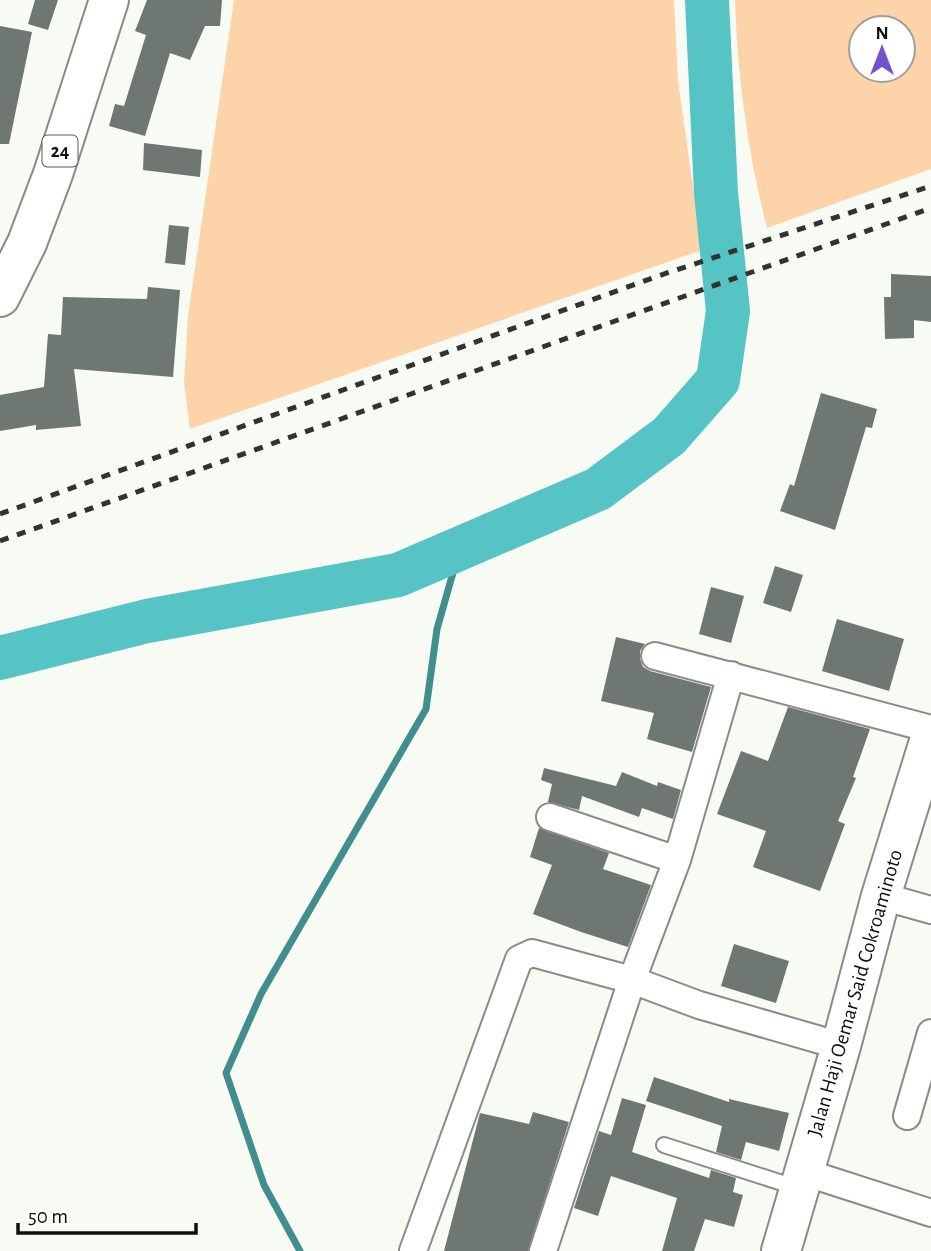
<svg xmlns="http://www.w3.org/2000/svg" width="931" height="1251" font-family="'Alegreya Sans',sans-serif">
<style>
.green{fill:#fdd3a9;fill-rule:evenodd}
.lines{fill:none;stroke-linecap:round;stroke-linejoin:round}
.stream{stroke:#408e8d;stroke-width:7}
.river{stroke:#56c4c4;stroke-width:44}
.building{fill:#6e7772}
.lane-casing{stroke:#888c85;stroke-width:18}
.street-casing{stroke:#888c85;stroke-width:30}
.primary-casing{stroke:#888c85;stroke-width:42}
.highway-casing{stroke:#888c85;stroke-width:42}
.lane{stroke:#fff;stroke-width:14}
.street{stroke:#fff;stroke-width:26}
.primary{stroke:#fff;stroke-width:38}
.highway{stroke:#fff;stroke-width:38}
.rail{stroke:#313330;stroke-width:5;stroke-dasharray:9 9;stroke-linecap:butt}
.labels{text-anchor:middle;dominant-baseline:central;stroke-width:5;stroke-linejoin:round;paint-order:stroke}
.shield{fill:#fff;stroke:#565856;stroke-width:2}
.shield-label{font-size:19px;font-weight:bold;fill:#0e100d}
.street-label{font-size:21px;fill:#0e100d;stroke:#fff}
</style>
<rect width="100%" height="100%" fill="#f7fbf3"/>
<!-- green -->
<path class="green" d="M234 0H674L678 81 702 250 190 429 184 383 188 316Z
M735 0H931V169L767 228C748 154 737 76 735 0ZM903 28V70H861V28Z"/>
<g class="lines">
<!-- stream -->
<path class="stream" d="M300 1251 264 1185 226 1073 261 994 426 709 437 629 460 548"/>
<!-- river -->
<path class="river" d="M0 658 147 621 398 575 598 489 669 436 718 380 728 311 716 193 707 0"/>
</g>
<!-- building -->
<path class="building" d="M35 0H58L48 30 28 24Z
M147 0H222L220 26H205L190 60 170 53 145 136 109 126 115 104 124 106 146 35 135 31Z
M0 26 32 32 9 144H0Z
M144 143 202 150 200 177 143 170Z
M169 225 189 227 185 265 165 263Z
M891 274 931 276V322L914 320V338L885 339 884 297H891Z
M148 287 180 290 173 377 74 369 81 426 36 430V425L0 431V395L44 387 48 334 61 335 63 297 147 299Z
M821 393 877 409 872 428 866 427 835 530 780 511 790 484 794 486Z
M775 566 803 575 791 612 763 603Z
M711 587 744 596 731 643 699 634Z
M837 619 904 639 889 691 822 671Z
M616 637 645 644 640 651V659L643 667 650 671 711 687 692 752 647 739 654 713 601 701Z
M788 707 870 729 853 777 856 778 838 821 845 824 820 891 753 867 766 831 717 814 741 751 768 761Z
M544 768 616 786 622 772 657 786 658 782 681 790 673 819 642 808 639 817 582 796 579 810 548 802 552 784 541 780Z
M539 828 609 853 603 869 651 885 628 947 581 932 533 914 552 865 530 857Z
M734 944 789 961 776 1003 721 986Z
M654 1077 729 1102V1099L789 1113 779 1151 746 1142 741 1160 716 1152 722 1126 646 1101Z
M622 1098 646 1105 632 1152 709 1178 711 1170 736 1178 733 1192 743 1195 734 1227 705 1219 694 1251H662L677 1198 611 1176 598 1216 574 1208 599 1131 611 1135Z
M533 1112 569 1122 528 1251H444L480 1113 529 1124Z"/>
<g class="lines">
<defs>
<path id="lane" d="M664 1145 798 1188"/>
<path id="street" d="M655 656 931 729
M550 817 677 860
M881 896 931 910
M907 1116 931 1033
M804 1172 931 1213
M413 1251 519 959 532 953 632 980 699 1005 841 1046
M543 1251 632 980 677 860 731 675"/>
<path id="primary" d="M781 1251 841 1046 881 896 931 735"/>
<path id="highway" d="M0 297 27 243 53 174 109 0"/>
</defs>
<!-- lane casing -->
<use href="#lane" class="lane-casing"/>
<!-- street casing -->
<use href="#street" class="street-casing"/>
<!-- primary casing -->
<use href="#primary" class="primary-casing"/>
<!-- highway casing -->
<use href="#highway" class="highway-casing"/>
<!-- lane -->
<use href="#lane" class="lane"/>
<!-- street -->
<use href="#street" class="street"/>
<!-- primary -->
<use href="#primary" class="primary"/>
<!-- highway -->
<use href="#highway" class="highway"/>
<!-- rail -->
<path class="rail" d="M0 514 658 276 931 186
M0 541 931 208"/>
</g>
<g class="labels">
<!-- shield labels -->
<rect class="shield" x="42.5" y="135.5" width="35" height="31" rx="5"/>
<g class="shield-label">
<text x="60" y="151">24</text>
</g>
<!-- street labels -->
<g class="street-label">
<text transform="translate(855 993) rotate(-74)">Jalan Haji Oemar Said Cokroaminoto</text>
</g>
</g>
<!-- north arrow -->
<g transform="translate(882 49)"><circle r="33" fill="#ffffff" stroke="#9f9f9e" stroke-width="2"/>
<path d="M0-5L12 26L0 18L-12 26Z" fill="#7353cd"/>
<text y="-10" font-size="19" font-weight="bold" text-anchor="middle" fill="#0e100d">N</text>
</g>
<!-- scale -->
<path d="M18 1223v10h178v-10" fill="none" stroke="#0e100d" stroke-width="3.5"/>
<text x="28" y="1223" font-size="21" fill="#0e100d" stroke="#ffffff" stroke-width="5" paint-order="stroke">50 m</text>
</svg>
